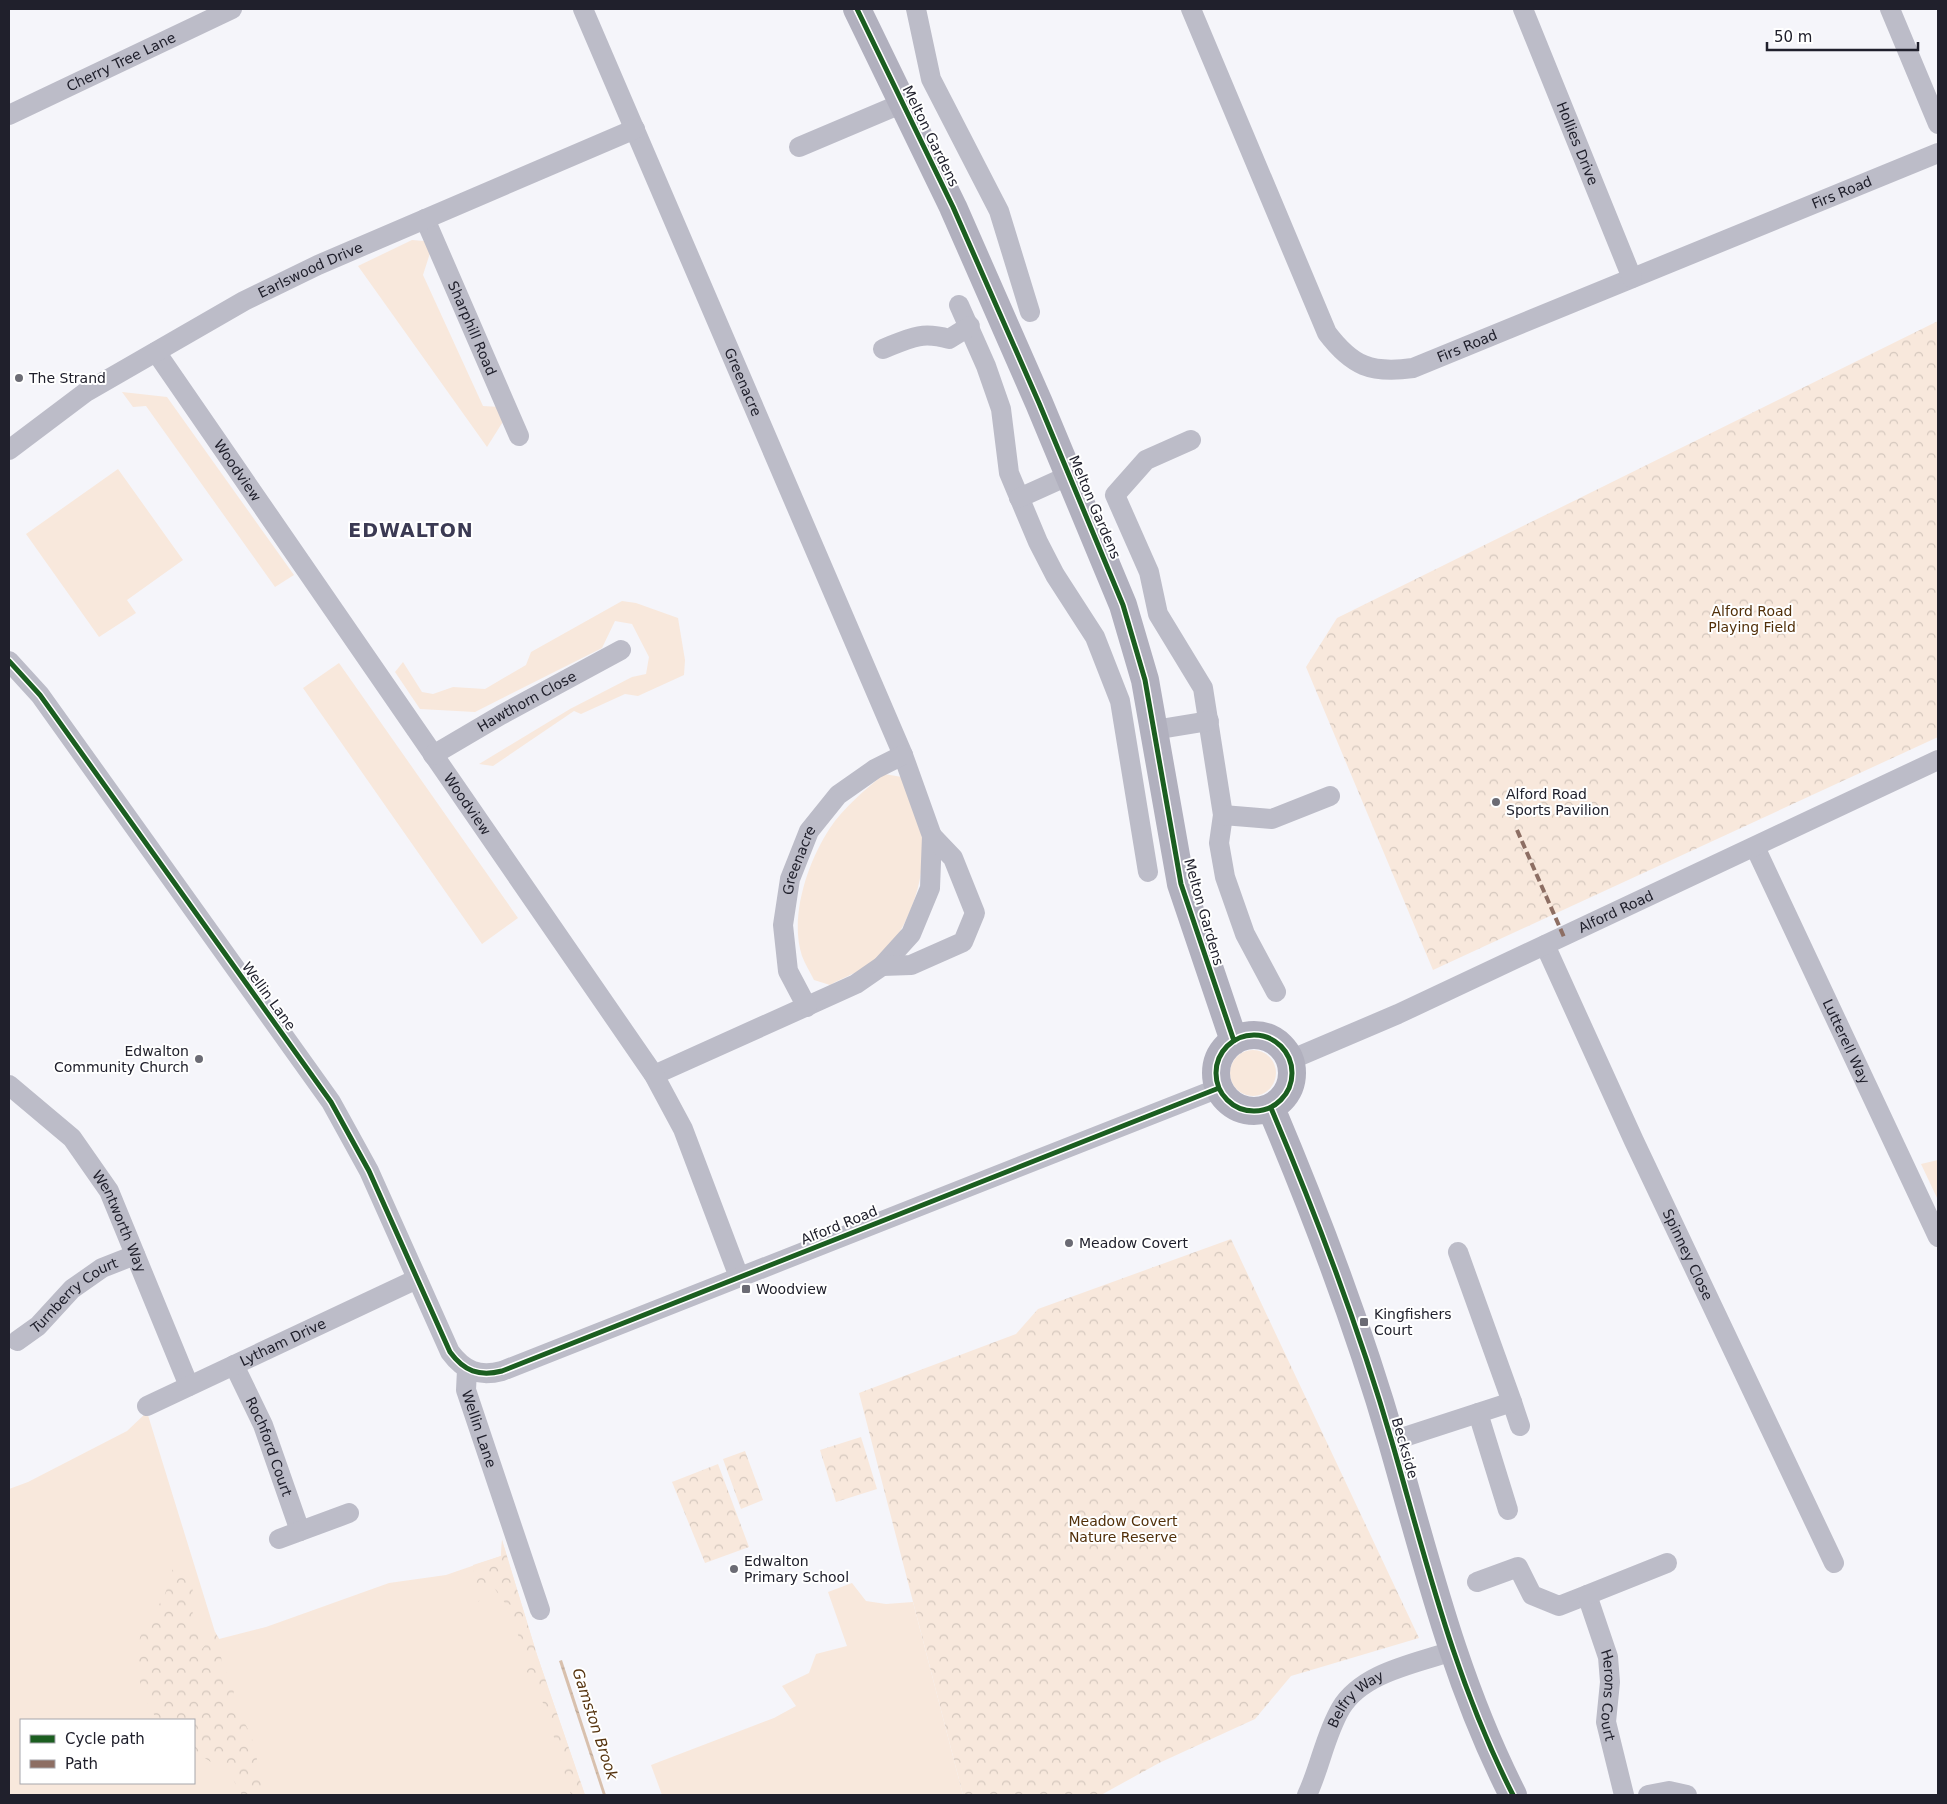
<svg xmlns="http://www.w3.org/2000/svg" width="1947" height="1804" font-family="'DejaVu Sans',sans-serif">
<style>
.grass{fill:#f8e8dc;fill-rule:evenodd}
.forest{fill:url(#forest-crowns)}
.water{fill:url(#water-ripples)}
.lines{fill:none;stroke-linecap:round;stroke-linejoin:round}
.street{stroke:#bcbcc8;stroke-width:20}
.secondary{stroke:#b1b0be;stroke-width:28}
.quiet{stroke:#8d6e63;stroke-width:4;stroke-dasharray:8 4;stroke-linecap:butt}
.cycleway-casing{stroke:#fff;stroke-width:8}
.cycleway{stroke:#1b5e20;stroke-width:5}
.poi-dot{fill:#6b6b74;stroke:#fff;stroke-width:2}
.labels{text-anchor:middle;dominant-baseline:central;stroke-width:4;stroke-linejoin:round;paint-order:stroke}
.street-label{font-size:14px;fill:#20202c;stroke:#fff}
.poi-label{font-size:14px;fill:#20202c;stroke:#fff;text-anchor:start}
.park-label{font-size:14px;fill:#512f09;stroke:#fff}
.water-label{font-size:15px;font-style:italic;fill:#55330e;stroke:#fff}
.district-label{font-size:19px;font-weight:bold;letter-spacing:1px;fill:#3b3a53;stroke:#fff}
</style>
<defs>
<pattern id="forest-crowns" width="20" height="18" patternUnits="userSpaceOnUse" patternTransform="scale(1.25)"><rect width="20" height="18" fill="#f8e8dc"/><path d="M2 6a3 3 0 1 1 6 0M12 15a3 3 0 1 1 6 0" fill="none" stroke="#d4c7bd"/></pattern>
<pattern id="water-ripples" width="26" height="14" patternUnits="userSpaceOnUse" patternTransform="scale(1.25)"><rect width="26" height="14" fill="#d8c0ad"/><path d="M2 4q2-2 4 0t4 0M15 11q2-2 4 0t4 0" fill="none" stroke="#b9a595"/></pattern>
</defs>
<rect width="100%" height="100%" fill="#f5f5fa"/>
<!-- grass -->
<path class="grass" d="M412 240 424 241 430 253 423 275 483 406 500 407 504 420 487 447 358 266Z
M122 392 167 397 294 575 275 587 146 406 133 407Z
M118 469 183 560 127 600 136 613 99 637 26 534Z
M622 601 636 603 678 618 685 660 684 675 638 696 625 694 581 714 574 711 493 766 479 764 570 709 632 677 646 674 649 657 632 624 615 621 602 648 475 712 420 709 395 672 403 662 422 692 433 694 453 687 485 689 526 665 531 652Z
M339 663 518 918 482 944 303 688Z
M884 774 902 777C908 794 917 813 921 831 929 873 909 932 877 960 864 970 844 977 830 985L814 980C810 972 805 964 802 956 789 917 808 861 830 828 844 807 865 790 884 774Z
M1230 1073a23 23 0 1 1 46 0a23 23 0 1 1-46 0Z
M1938 1160V1200L1921 1164Z
M147 1412 215 1632 219 1639 266 1627 389 1583 446 1575 501 1556 502 1540 537 1655 585 1795H9V1489L28 1482 127 1431ZM21 1720H194V1783H21Z
M852 1583 866 1601 886 1604 913 1602 963 1795H662L651 1765 774 1718 796 1706 782 1686 809 1673 816 1654 847 1646 828 1592Z"/>
<!-- forest -->
<path class="forest" d="M1938 321V737L1433 970 1306 667 1337 618Z
M1231 1239 1419 1638 1291 1676 1255 1719 1159 1763 1101 1795H963L859 1393 1016 1334 1038 1309Z
M861 1437 877 1489 836 1502 820 1450Z
M745 1451 763 1500 741 1509 723 1459Z
M718 1464 749 1547 705 1563 672 1482Z
M502 1540 537 1655 585 1795H571L545 1707 524 1666 523 1656 511 1605 505 1603 492 1585 478 1602 473 1579V1565L501 1556Z
M177 1562 193 1587 191 1605 196 1629 202 1649 215 1632 219 1639 222 1664 234 1686 233 1711C259 1730 255 1767 265 1795H242L227 1769 220 1768 194 1751V1720H158C140 1697 130 1657 143 1630 149 1617 159 1607 165 1594 169 1583 170 1572 177 1562Z"/>
<!-- water -->
<path class="water" d="M562 1660 606 1795H603L559 1661Z"/>
<g class="lines">
<!-- street -->
<g class="street">
<path id="s1" d="M583 9 903 755 932 836 930 888 911 934 882 966 856 984 654 1075"/>
<path d="M916 9 931 79 999 211 1030 312"/>
<path id="s2" d="M1191 9 1327 333C1352 366 1371 374 1413 368L1938 153"/>
<path id="s3" d="M1523 9 1632 278"/>
<path d="M1890 9 1938 124"/>
<path id="s4" d="M9 115 232 9"/>
<path d="M799 147 903 103"/>
<path id="s5" d="M425 219 519 436"/>
<path d="M959 305 986 366 1001 409 1009 473 1038 542 1055 575 1095 637 1120 701 1148 872"/>
<path d="M883 349C910 338 921 331 949 339L970 326"/>
<path id="s6" d="M156 352 654 1075 683 1129 739 1277"/>
<path d="M1191 440 1146 460 1115 495 1149 572 1158 614 1203 688 1223 815 1219 843 1225 877 1245 934 1276 992"/>
<path id="s7" d="M9 450 86 392 244 301 318 265 635 129"/>
<path d="M1019 498 1070 475"/>
<path d="M9 661 40 695 331 1102 369 1171 450 1352C464 1371 479 1377 502 1371L1219 1088"/>
<path d="M1154 730 1209 721"/>
<path id="s8" d="M433 755 501 715 621 650"/>
<path d="M1223 815 1272 819 1330 796"/>
<path id="s9" d="M1755 847 1938 1237"/>
<path id="s10" d="M1545 945 1634 1141 1834 1563"/>
<path d="M882 966 911 965 963 942 975 913 953 858 932 836"/>
<path id="s11" d="M807 1007 788 971 783 925 790 879 809 831 838 795 875 769 903 755"/>
<path id="s12" d="M1290 1060 1398 1014 1938 760"/>
<path id="s13" d="M9 1085 72 1138 109 1191 189 1386"/>
<path id="s14" d="M17 1341 38 1326 72 1289 102 1268 135 1255"/>
<path id="s15" d="M234 1365 263 1425 300 1531"/>
<path id="s16" d="M467 1370 466 1390 540 1610"/>
<path d="M1512 1402 1520 1426"/>
<path id="s17" d="M147 1406 417 1279"/>
<path d="M1478 1413 1508 1510"/>
<path d="M1392 1441 1512 1402 1458 1252"/>
<path d="M279 1539 349 1513"/>
<path id="s18" d="M1477 1582 1518 1567 1532 1595 1559 1606 1587 1595 1608 1657 1610 1682 1606 1722 1624 1795"/>
<path d="M1587 1595 1667 1563"/>
<path id="s19" d="M1307 1795C1320 1768 1325 1735 1341 1708 1363 1672 1415 1664 1452 1651"/>
<path d="M1648 1795 1669 1791 1687 1795"/>
</g>
<!-- secondary -->
<path class="secondary" d="M857 9 953 207 1039 403 1123 605 1145 680 1181 884 1234 1041
M1216 1073a38 38 0 1 1 76 0a38 38 0 1 1-76 0Z
M1271 1108C1317 1217 1359 1328 1392 1442 1427 1564 1455 1681 1513 1795"/>
<!-- quiet -->
<path class="quiet" d="M1517 830 1564 937"/>
<defs>
<path id="cycleway" d="M857 9 953 207 1039 403 1123 605 1145 680 1181 884 1234 1041
M9 661 40 695 331 1102 369 1171 450 1352C464 1371 479 1377 502 1371L1219 1088
M1216 1073a38 38 0 1 1 76 0a38 38 0 1 1-76 0Z
M1271 1108C1317 1217 1359 1328 1392 1442 1427 1564 1455 1681 1513 1795"/>
</defs>
<!-- cycleway casing -->
<use href="#cycleway" class="cycleway-casing"/>
<!-- cycleway -->
<use href="#cycleway" class="cycleway"/>
</g>
<!-- markers -->
<g class="poi-dot">
<circle cx="19" cy="378" r="5"/>
<circle cx="1496" cy="802" r="5"/>
<circle cx="199" cy="1059" r="5"/>
<circle cx="1069" cy="1243" r="5"/>
<rect x="741" y="1284" width="10" height="10" rx="2.5"/>
<rect x="1359" y="1317" width="10" height="10" rx="2.5"/>
<circle cx="734" cy="1569" r="5"/>
</g>
<g class="labels">
<!-- street labels -->
<g class="street-label">
<text stroke="none"><textPath href="#s4" startOffset="124">Cherry Tree Lane</textPath></text>
<text transform="translate(931 136) rotate(64)">Melton Gardens</text>
<text stroke="none"><textPath href="#s3" startOffset="145">Hollies Drive</textPath></text>
<text stroke="none"><textPath href="#s2" startOffset="914">Firs Road</textPath></text>
<text stroke="none"><textPath href="#s7" startOffset="352">Earlswood Drive</textPath></text>
<text stroke="none"><textPath href="#s5" startOffset="119">Sharphill Road</textPath></text>
<text stroke="none"><textPath href="#s2" startOffset="509">Firs Road</textPath></text>
<text stroke="none"><textPath href="#s1" startOffset="406">Greenacre</textPath></text>
<text stroke="none"><textPath href="#s6" startOffset="144">Woodview</textPath></text>
<text transform="translate(1095 507) rotate(67)">Melton Gardens</text>
<text stroke="none"><textPath href="#s8" startOffset="108">Hawthorn Close</textPath></text>
<text stroke="none"><textPath href="#s6" startOffset="549">Woodview</textPath></text>
<text stroke="none"><textPath href="#s11" startOffset="154">Greenacre</textPath></text>
<text transform="translate(1204 912) rotate(74)">Melton Gardens</text>
<text stroke="none"><textPath href="#s12" startOffset="358">Alford Road</textPath></text>
<text transform="translate(269 996) rotate(54)">Wellin Lane</text>
<text stroke="none"><textPath href="#s9" startOffset="215">Lutterell Way</textPath></text>
<text stroke="none"><textPath href="#s13" startOffset="179">Wentworth Way</textPath></text>
<text transform="translate(839 1225) rotate(-22)">Alford Road</text>
<text stroke="none"><textPath href="#s10" startOffset="341">Spinney Close</textPath></text>
<text stroke="none"><textPath href="#s14" startOffset="74">Turnberry Court</textPath></text>
<text stroke="none"><textPath href="#s17" startOffset="150">Lytham Drive</textPath></text>
<text stroke="none"><textPath href="#s16" startOffset="61">Wellin Lane</textPath></text>
<text stroke="none"><textPath href="#s15" startOffset="89">Rochford Court</textPath></text>
<text transform="translate(1405 1448) rotate(74)">Beckside</text>
<text stroke="none"><textPath href="#s18" startOffset="238">Herons Court</textPath></text>
<text stroke="none"><textPath href="#s19" startOffset="110">Belfry Way</textPath></text>
</g>
<!-- poi labels -->
<g class="poi-label">
<text x="29" y="378">The Strand</text>
<text x="1506" y="794">Alford Road<tspan x="1506" dy="16">Sports Pavilion</tspan></text>
<text x="189" y="1051" text-anchor="end">Edwalton<tspan x="189" dy="16">Community Church</tspan></text>
<text x="1079" y="1243">Meadow Covert</text>
<text x="756" y="1289">Woodview</text>
<text x="1374" y="1314">Kingfishers<tspan x="1374" dy="16">Court</tspan></text>
<text x="744" y="1561">Edwalton<tspan x="744" dy="16">Primary School</tspan></text>
</g>
<!-- park labels -->
<g class="park-label">
<text x="1752" y="611">Alford Road<tspan x="1752" dy="16">Playing Field</tspan></text>
<text x="1123" y="1521">Meadow Covert<tspan x="1123" dy="16">Nature Reserve</tspan></text>
</g>
<!-- water labels -->
<g class="water-label">
<text transform="translate(595 1724) rotate(72)">Gamston Brook</text>
</g>
<!-- district labels -->
<g class="district-label">
<text x="411" y="530">EDWALTON</text>
</g>
</g>
<!-- border -->
<rect width="1947" height="1804" fill="none" stroke="#20202c" stroke-width="20"/>
<!-- legend -->
<rect x="20" y="1719" width="175" height="65" fill="#ffffff" stroke="#a6a6ab"/>
<rect x="30" y="1735" width="25" height="8" fill="#1b5e20" stroke="#a6a6ab"/>
<text x="65" y="1744" font-size="15" fill="#20202c">Cycle path</text>
<rect x="30" y="1760" width="25" height="8" fill="#8d6e63" stroke="#a6a6ab"/>
<text x="65" y="1769" font-size="15" fill="#20202c">Path</text>
<!-- scale -->
<path d="M1767 42v8h151v-8" fill="none" stroke="#20202c" stroke-width="2.5"/>
<text x="1774" y="42" font-size="15" fill="#20202c" stroke="#ffffff" stroke-width="4" paint-order="stroke">50 m</text>
</svg>
